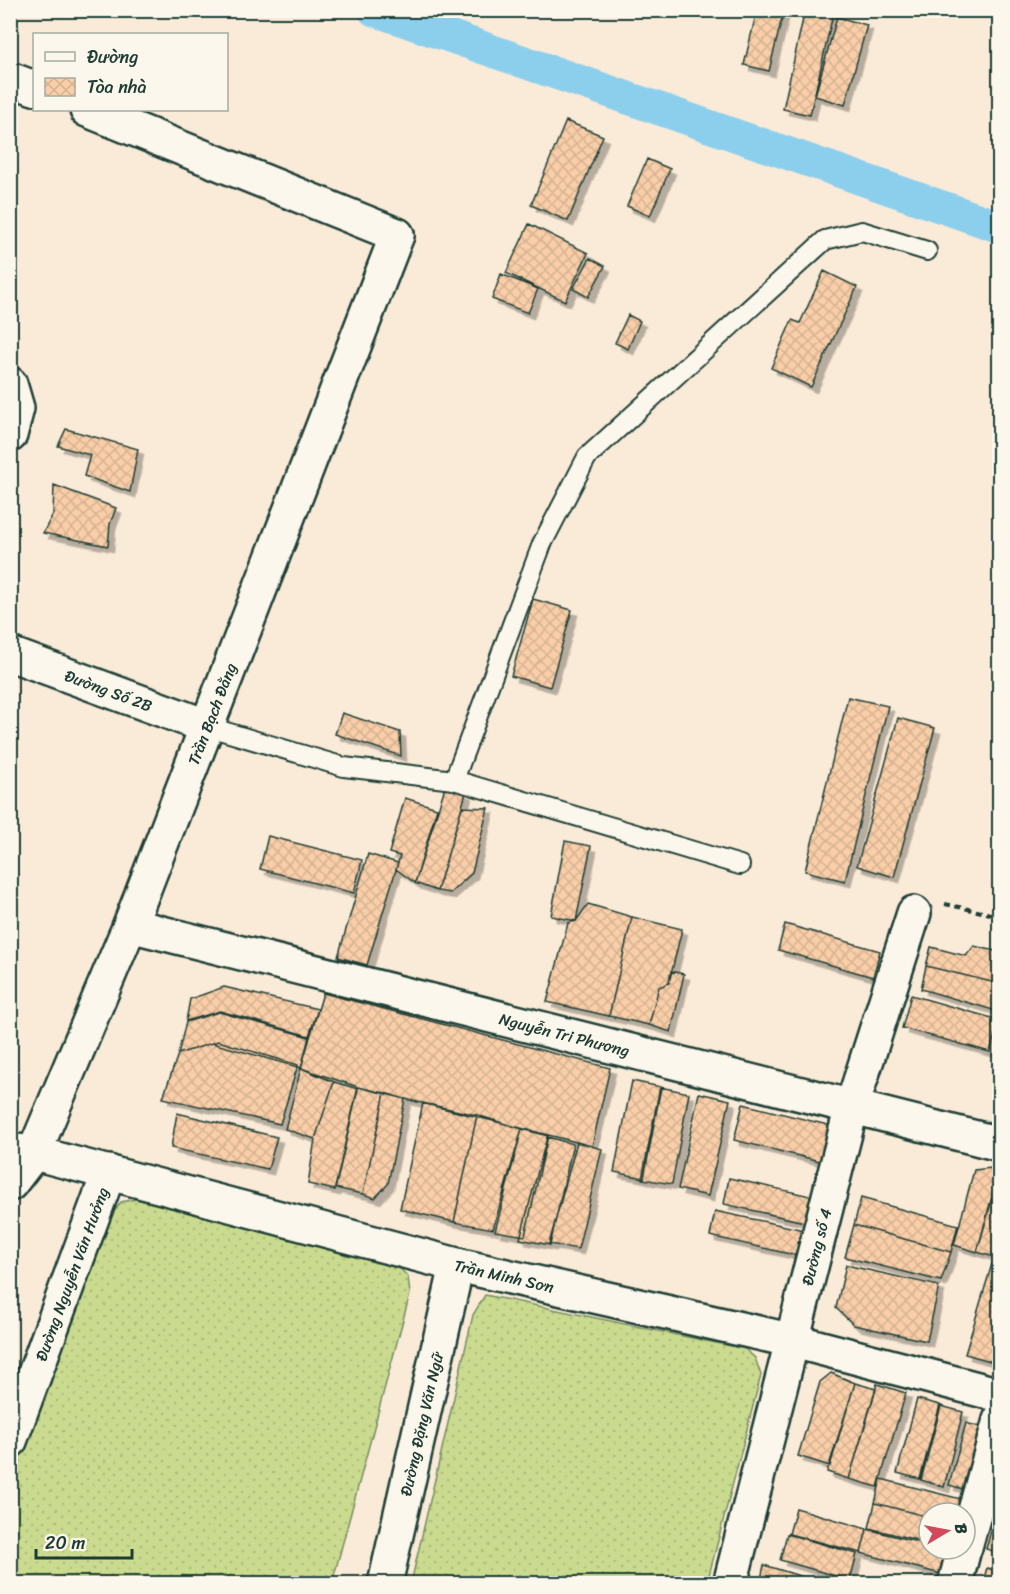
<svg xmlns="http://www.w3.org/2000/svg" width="1010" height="1594" font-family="Sriracha,sans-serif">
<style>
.grass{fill:url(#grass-dots);stroke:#748c62;stroke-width:1.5}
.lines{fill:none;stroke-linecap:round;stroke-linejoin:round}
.canal{stroke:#8ccfed;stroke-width:33}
.building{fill:url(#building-cross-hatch);stroke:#1f3d34;stroke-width:1.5;filter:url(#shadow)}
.lane-casing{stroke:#1f3d34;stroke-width:22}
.street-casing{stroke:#1f3d34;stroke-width:38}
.secondary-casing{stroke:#1f3d34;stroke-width:38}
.path{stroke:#1f3d34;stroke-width:4;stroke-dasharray:6 4.5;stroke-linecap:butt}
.lane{stroke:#fbf7ec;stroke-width:18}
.street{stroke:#fbf7ec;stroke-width:33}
.secondary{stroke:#fbf7ec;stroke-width:33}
.labels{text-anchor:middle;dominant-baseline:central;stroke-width:4.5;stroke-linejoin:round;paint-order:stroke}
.street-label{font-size:16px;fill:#1f3d34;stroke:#fbf7ec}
</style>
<defs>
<pattern id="grass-dots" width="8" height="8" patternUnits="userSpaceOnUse" patternTransform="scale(1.5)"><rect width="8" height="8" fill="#cadb8f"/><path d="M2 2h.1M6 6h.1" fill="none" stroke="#adbd7c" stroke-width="1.8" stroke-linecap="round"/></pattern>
<pattern id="building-cross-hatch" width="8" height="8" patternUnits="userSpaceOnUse" patternTransform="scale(1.5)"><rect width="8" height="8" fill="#f9cea8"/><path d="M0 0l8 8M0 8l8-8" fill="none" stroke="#d5b291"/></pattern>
<filter id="shadow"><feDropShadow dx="5.5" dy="5.5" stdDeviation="0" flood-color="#0004"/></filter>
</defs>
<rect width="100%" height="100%" fill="#faebd8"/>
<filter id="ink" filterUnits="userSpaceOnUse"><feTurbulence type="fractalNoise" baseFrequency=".0167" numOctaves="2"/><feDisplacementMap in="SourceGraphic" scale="12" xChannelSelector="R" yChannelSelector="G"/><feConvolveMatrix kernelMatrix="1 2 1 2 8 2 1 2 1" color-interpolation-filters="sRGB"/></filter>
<g filter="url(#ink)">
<!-- grass -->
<path class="grass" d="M136 1199 395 1263 408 1277 410 1294 332 1583H11L10 1473 113 1213 121 1202Z
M485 1295 745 1349 755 1358 761 1375 707 1583H411L473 1315Z"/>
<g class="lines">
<!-- canal -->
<path class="canal" d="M374 10 1000 227"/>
</g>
<!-- building -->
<path class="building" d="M757 10H784L769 71 744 65Z
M805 10H834L810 115 783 109Z
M837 17 867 25 845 105 815 96Z
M566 121 603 136 568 221 531 205Z
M647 159 670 169 650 216 627 206Z
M529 224 588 253 565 301 506 273Z
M590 258 605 266 588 297 573 289Z
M824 271 857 287 811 387 771 368 792 320 800 323Z
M501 274 538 289 528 313 492 299Z
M628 315 640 321 628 349 615 343Z
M66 429 138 449 130 492 84 476 90 455 58 446Z
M54 485 116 508 110 524 108 546 43 533 53 514Z
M533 599 572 610 550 687 511 676Z
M848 697 888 706 845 881 805 871Z
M342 713 400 732 401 756 335 734Z
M898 718 935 728 894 877 857 866Z
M445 787 466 793 437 891 415 883Z
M405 798 437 808 415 883 396 869 400 856 389 853Z
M462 807 488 808 472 873 450 893 437 891Z
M268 836 362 860 354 893 260 869Z
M565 841 591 846 576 921 551 916Z
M368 854 398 863 367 965 338 957Z
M588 904 632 917 609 1016 547 1002 568 923 576 921Z
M632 917 682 929 669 983 659 987 649 1025 609 1016Z
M785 924 880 951 873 977 778 950Z
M974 946 1000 952V984L926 966 931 947 966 956Z
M926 966 1000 984V1012L921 989Z
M671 971 684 974 671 1032 649 1025 659 987 669 983Z
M224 987 318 1009 309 1036 220 1011 186 1021 190 999Z
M323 993 610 1068 592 1146 358 1087 301 1068Z
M911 995 999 1020 990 1052 902 1028Z
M219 1012 309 1037 301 1068 212 1043 178 1054 186 1022Z
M218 1041 298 1065 280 1124 163 1098 178 1054Z
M301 1068 334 1082 315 1139 285 1129Z
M632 1081 661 1087 644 1178 614 1172Z
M334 1082 358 1089 335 1190 308 1184 315 1139Z
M358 1087 385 1093 363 1194 335 1188Z
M660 1087 689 1093 672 1184 642 1179Z
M385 1093 405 1099 388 1184 375 1198 363 1194Z
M699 1093 730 1100 708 1196 678 1189Z
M423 1103 477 1115 454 1222 400 1209Z
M743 1104 832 1126 824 1162 734 1140Z
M177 1113 277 1137 268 1169 171 1148Z
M477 1115 522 1129 493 1229 454 1222Z
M522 1129 548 1136 525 1236 495 1231Z
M547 1137 573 1144 550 1245 520 1239Z
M577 1142 602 1149 578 1249 549 1244Z
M1000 1167 977 1252 954 1245 974 1170Z
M1000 1172V1239L994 1257 977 1252Z
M729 1178 824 1199 818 1225 724 1204Z
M861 1198 958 1225 951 1252 854 1225Z
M715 1211 809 1231 803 1257 710 1236Z
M854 1225 951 1252 941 1281 845 1257Z
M994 1257 1000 1258V1338L994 1362 965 1354Z
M846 1265 939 1286 927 1341 854 1325 836 1308Z
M831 1373 855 1383 830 1466 798 1456 820 1382Z
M855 1383 876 1389 849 1479 827 1472Z
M877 1384 906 1393 878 1487 849 1479Z
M917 1399 940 1405 920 1479 897 1473Z
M941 1406 963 1412 944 1487 921 1480Z
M966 1423 987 1429 970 1491 949 1485Z
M881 1479 961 1499 958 1513H929V1517L875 1503Z
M875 1503 929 1517V1543L869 1528Z
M796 1508 867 1529 861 1553 789 1534Z
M993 1523 1000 1524V1553L986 1549Z
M867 1529 929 1545V1549H947L941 1574 861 1553Z
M787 1534 857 1554 850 1580 780 1560Z
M764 1565 826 1584H760Z
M987 1568 1000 1572V1584H982Z"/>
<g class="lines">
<defs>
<path id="lane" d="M206 726 344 767 454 780 740 865
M454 780 542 544 587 457 825 240 862 231 927 251"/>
<g id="street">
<path d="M10 79 34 88"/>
<path d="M87 110 397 235"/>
<path d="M10 384 17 408 10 435"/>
<path id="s1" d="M10 654 206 726"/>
<path id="s2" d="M130 925 1000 1144"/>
<path id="s3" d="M10 1150 34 1153 457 1265 794 1341 1000 1395"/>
<path id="s4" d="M10 1441 109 1172"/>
<path d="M965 1547 1000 1420"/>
<path id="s5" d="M385 1584 457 1265"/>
<path id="s6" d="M730 1584 852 1106 914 913"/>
<path d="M955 1584 964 1549"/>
</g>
<g id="secondary">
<path id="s7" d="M10 1184 34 1153 130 925 397 235"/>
</g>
</defs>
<!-- lane casing -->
<use href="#lane" class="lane-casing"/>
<!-- street casing -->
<use href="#street" class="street-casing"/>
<!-- secondary casing -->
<use href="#secondary" class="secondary-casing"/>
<!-- path -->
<path class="path" d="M945 904 1000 916"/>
<!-- lane -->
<use href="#lane" class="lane"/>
<!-- street -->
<use href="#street" class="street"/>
<!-- secondary -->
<use href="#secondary" class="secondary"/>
</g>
</g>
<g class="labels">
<!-- street labels -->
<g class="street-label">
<text stroke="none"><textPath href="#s1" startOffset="105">Đường Số 2B</textPath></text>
<text stroke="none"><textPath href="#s7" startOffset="513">Trần Bạch Đằng</textPath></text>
<text stroke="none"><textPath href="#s2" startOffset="448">Nguyễn Tri Phương</textPath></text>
<text stroke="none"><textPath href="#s6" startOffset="348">Đường số 4</textPath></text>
<text stroke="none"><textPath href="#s4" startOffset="178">Đường Nguyễn Văn Hưởng</textPath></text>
<text stroke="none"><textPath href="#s3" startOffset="510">Trần Minh Sơn</textPath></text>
<text stroke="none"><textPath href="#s5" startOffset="164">Đường Đặng Văn Ngữ</textPath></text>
</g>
</g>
<!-- margin -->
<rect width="1010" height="1594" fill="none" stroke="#fbf7ec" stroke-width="36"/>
<rect x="18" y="18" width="974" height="1558" fill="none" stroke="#1f3d34" stroke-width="2" filter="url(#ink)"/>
<!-- legend -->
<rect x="33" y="33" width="195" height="78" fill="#fbf7ec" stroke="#a3ada2" stroke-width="1.5"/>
<rect x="45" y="52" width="30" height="9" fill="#fbf7ec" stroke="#a3ada2" stroke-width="1.5"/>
<text x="87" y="63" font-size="18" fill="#1f3d34">Đường</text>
<rect x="45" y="78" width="30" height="18" fill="url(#building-cross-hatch)" stroke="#a3ada2" stroke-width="1.5"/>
<text x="87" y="93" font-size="18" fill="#1f3d34">Tòa nhà</text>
<!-- north arrow -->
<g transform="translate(947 1531) rotate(80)"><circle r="28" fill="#fbf7ec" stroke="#a3ada2" stroke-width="1.5"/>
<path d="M0-4.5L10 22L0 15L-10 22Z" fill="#d1495b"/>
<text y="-9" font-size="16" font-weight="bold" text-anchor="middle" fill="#1f3d34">B</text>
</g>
<!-- scale -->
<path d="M36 1549v9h96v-9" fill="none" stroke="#1f3d34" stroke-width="3"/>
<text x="45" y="1549" font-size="18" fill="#1f3d34" stroke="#fbf7ec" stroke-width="4.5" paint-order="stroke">20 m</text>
</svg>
